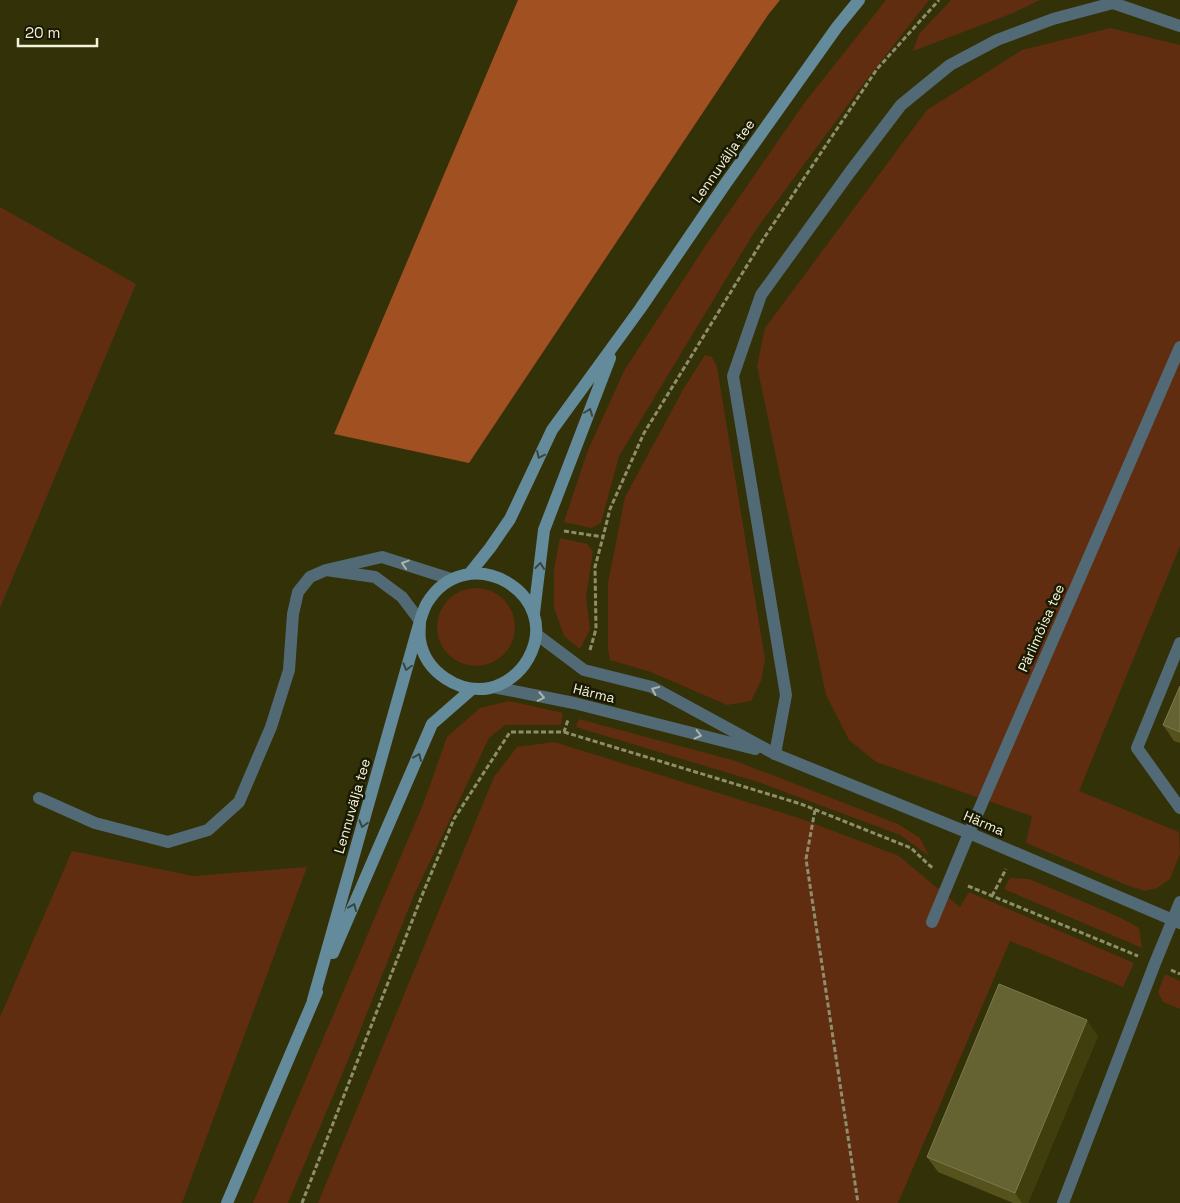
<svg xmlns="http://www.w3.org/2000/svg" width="1180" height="1203" font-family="'Space Grotesk',sans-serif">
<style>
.green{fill:#602d10}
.forest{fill:#a15022}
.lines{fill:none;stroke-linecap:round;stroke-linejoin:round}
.path{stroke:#8f8e6b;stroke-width:3;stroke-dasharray:5 2.5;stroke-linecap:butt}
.lane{stroke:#526a75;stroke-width:12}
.street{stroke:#526a75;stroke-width:12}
.secondary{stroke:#648b9b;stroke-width:12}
.wall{fill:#55521e}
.shaded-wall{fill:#403e0d}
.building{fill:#666332;stroke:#7c7a4c}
.oneway{stroke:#384740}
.oneway2{stroke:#abb5ab}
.labels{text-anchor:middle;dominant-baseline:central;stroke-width:5;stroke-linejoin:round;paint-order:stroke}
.street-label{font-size:14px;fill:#f3f3d7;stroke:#1a1904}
</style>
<rect width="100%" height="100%" fill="#333108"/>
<!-- green -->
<path class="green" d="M886 0H929L864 83 755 231 619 456 601 523 591 528 564 522 588 450 625 369 704 248 805 102Z
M951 0H1040L1013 13 913 51 919 34Z
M1110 28 1180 45V546L1079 791 1179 832 1180 854 1170 879 1157 888 1145 891 1129 886 1026 843 1032 816 876 762 849 740 826 695 757 366 765 328 927 110 1022 50Z
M0 207 136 284 0 608Z
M705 355 712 357 717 367 765 659 761 681 751 701 727 705 651 672 610 660 608 649V583L625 497 684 388Z
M560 538 587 544 593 551 586 597 590 629 580 649 564 636 554 608V569Z
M437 627a39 39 0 1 1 78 0a39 39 0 1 1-78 0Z
M509 701 563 713 561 725H505L489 738 414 895 351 1053 288 1203H253L424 802 447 737 480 708Z
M579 719 736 761 898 824 920 838 929 856 900 835 755 781 576 727Z
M554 742 802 819 899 856 960 907 969 892 1134 963 1123 987 1010 941 898 1203H318L494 777 517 747Z
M72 851 193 876 307 867 182 1203H0V1017Z
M1010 878 1029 879 1117 916 1139 928 1142 948 1004 889Z
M1165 974 1180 981V1009L1163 1002 1158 992Z"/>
<!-- forest -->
<path class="forest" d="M518 0H780L768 15 469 463 334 434Z"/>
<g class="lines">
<!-- path -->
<path class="path" d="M564 531 603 537
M590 650 596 629 595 567 603 537 610 509 644 433 764 238 877 69 939 0
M564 732 801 804 911 848 929 865 933 868
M815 810 806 859 858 1203
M968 886 1138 956
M992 896 1006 869
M1171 970 1180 974
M302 1203 423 893 454 819 510 732H564L568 720"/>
<!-- lane -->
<path class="lane" d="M420 621 402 597 375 577 326 570 382 557 451 579
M1180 643 1137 748 1180 808
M775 754 786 695 733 376 761 295 850 172 901 105 950 65 997 40 1053 19 1113 3 1180 26
M39 798 95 823 168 842 208 830 239 802 271 727 289 670 293 614 298 592 310 577 326 570
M1063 1203 1155 963 1180 902"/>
<!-- street -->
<path class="street" d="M536 634 584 670 652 687 775 754 969 833 1180 923
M493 687 574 703 755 749
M932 922 969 833 1180 347"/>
<!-- secondary -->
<path class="secondary" d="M470 573 490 548 510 519 552 430 640 309 726 183 837 27 859 0
M534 613 544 530 610 358
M333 953 432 724 472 689
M313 1000 420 621C422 615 424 608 427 603 467 537 565 594 528 659 520 673 506 684 490 688 459 694 425 672 420 640 419 634 420 627 420 621
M227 1203 317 992"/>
</g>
<!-- wall -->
<path class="wall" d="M1180 686V743L1174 741 1163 725Z
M1098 1036 1028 1203H1013L938 1172 927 1157Z"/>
<!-- shaded-wall -->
<path class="shaded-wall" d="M1087 1020 1098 1036 1028 1203H1022L1015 1193Z"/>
<!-- building -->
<path class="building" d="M1180 686V732L1163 725Z
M999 984 1087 1020 1015 1193 927 1157Z"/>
<!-- one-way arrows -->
<defs><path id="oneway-chevron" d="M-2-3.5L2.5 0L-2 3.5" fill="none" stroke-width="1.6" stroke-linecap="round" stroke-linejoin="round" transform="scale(1.25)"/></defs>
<g class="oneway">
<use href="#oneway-chevron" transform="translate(589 412) rotate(-69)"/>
<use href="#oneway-chevron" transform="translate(540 455) rotate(115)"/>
<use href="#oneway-chevron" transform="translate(540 566) rotate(-83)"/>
<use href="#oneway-chevron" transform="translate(407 667) rotate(106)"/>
<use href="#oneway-chevron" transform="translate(418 757) rotate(-67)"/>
<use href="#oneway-chevron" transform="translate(363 824) rotate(106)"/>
<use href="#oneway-chevron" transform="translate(353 907) rotate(-67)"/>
</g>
<g class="oneway2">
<use href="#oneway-chevron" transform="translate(405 564) rotate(-162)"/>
<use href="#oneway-chevron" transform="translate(655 690) rotate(-155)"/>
<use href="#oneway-chevron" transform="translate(541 697) rotate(11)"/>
<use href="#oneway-chevron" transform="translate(698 735) rotate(14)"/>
</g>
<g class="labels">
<!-- street labels -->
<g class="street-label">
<text transform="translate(723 161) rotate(-55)">Lennuvälja tee</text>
<text transform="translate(1041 628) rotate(-66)">Pärlimõisa tee</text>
<text transform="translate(594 693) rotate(14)">Härma</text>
<text transform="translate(352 806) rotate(-74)">Lennuvälja tee</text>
<text transform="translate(984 823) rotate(23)">Härma</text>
</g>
</g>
<!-- scale -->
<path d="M18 38v8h79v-8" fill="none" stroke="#f3f3d7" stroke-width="2.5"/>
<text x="25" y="38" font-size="15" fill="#f3f3d7" stroke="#1a1904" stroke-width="4" paint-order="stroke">20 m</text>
</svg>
